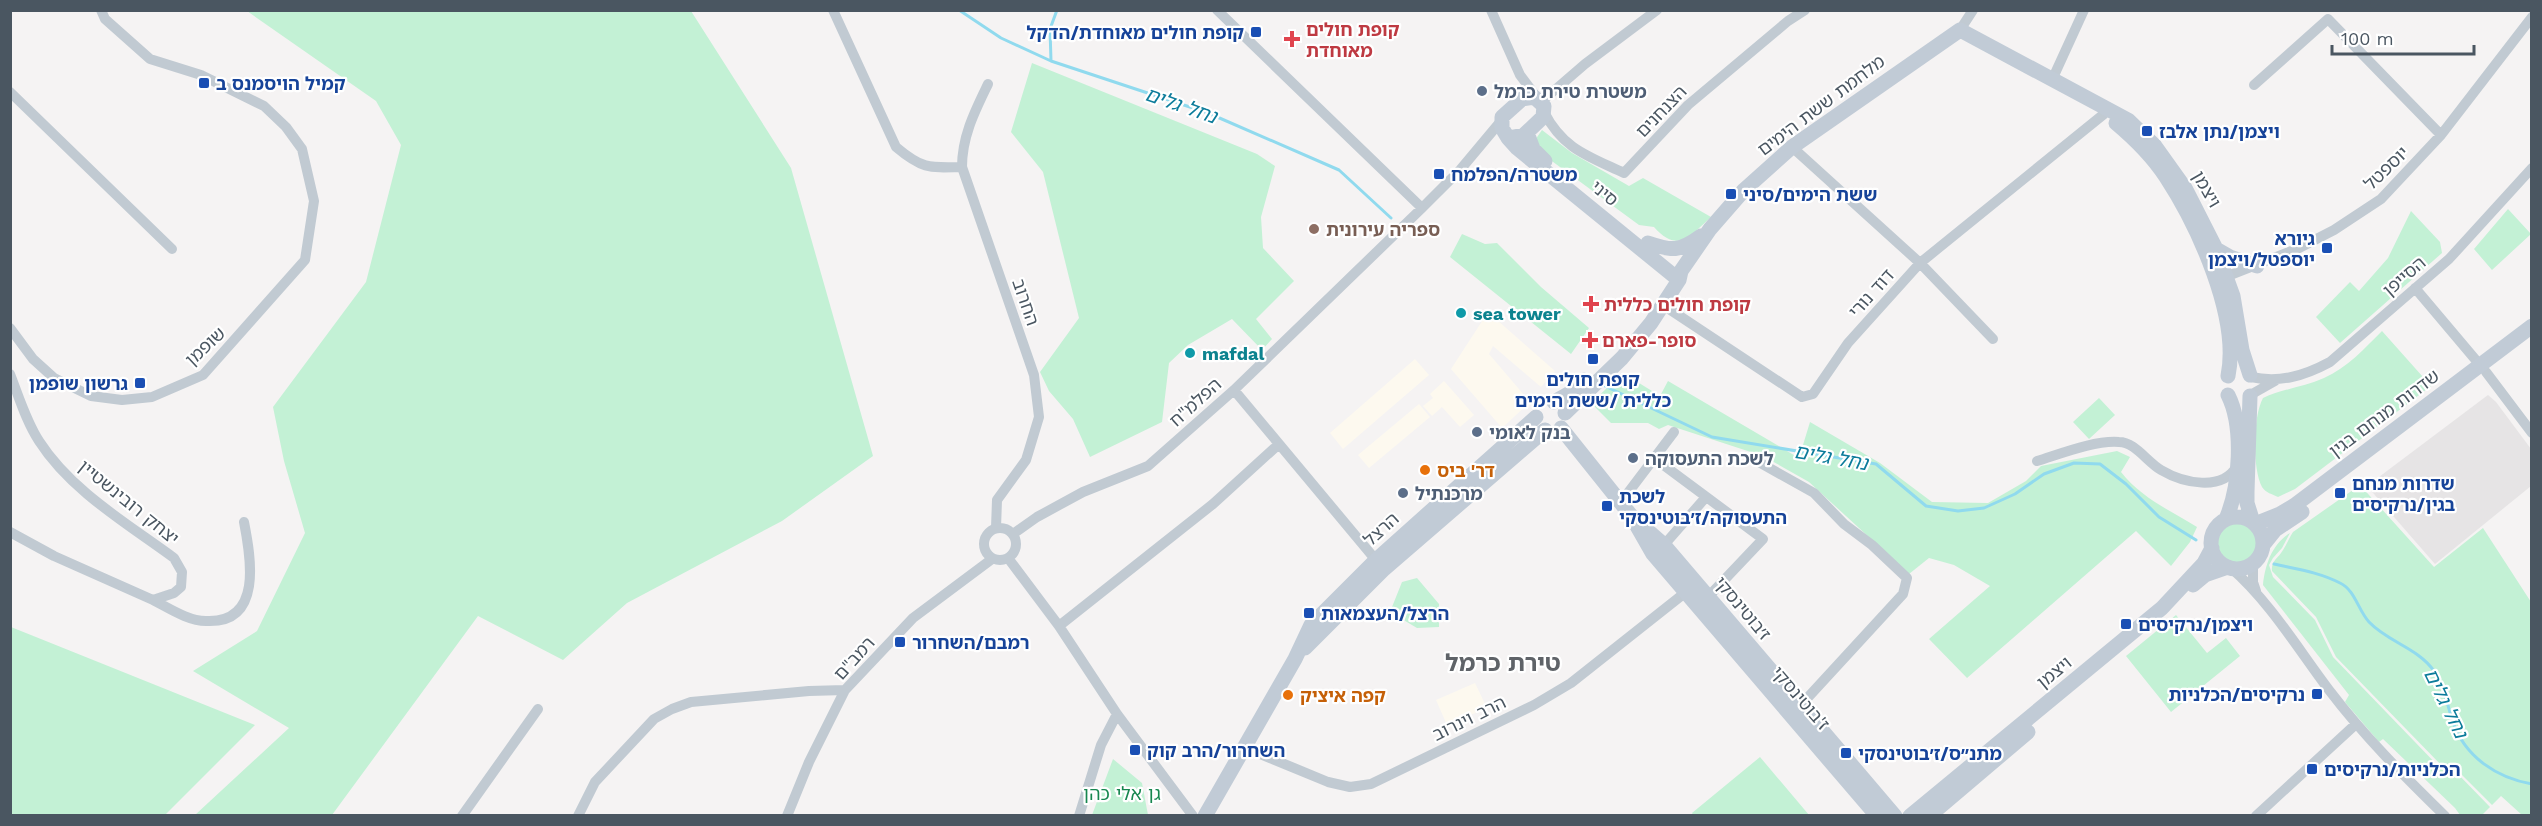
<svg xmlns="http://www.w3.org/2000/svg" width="2542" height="826" font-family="'Work Sans','Noto Sans Hebrew',sans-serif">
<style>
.commercial{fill:#fdf9ef}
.education{fill:#e6e4e5}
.green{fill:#c3f1d5}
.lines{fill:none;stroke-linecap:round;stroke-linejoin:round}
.stream{stroke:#90daee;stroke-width:3}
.street{stroke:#c1cad2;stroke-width:10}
.secondary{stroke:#c1cbd6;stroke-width:15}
.transit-dot{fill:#1a4fb4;stroke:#fff;stroke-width:2}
.health-dot{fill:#e0444e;stroke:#fff;stroke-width:2}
.service-dot{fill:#5c6f8a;stroke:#fff;stroke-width:2}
.education-dot{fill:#8d6e63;stroke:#fff;stroke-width:2}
.culture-dot{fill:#0f9aa8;stroke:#fff;stroke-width:2}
.food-dot{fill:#e8710a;stroke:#fff;stroke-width:2}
.labels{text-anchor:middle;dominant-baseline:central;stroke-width:4.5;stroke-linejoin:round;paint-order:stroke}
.health-label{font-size:18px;font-weight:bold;fill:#be3a42;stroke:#fff;text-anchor:start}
.transit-label{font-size:18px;font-weight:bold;fill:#164399;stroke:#fff;text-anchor:start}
.service-label{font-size:18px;font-weight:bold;fill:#4e5e75;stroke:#fff;text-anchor:start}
.street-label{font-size:18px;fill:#4a5661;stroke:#fff}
.education-label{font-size:18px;font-weight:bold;fill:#785e54;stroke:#fff;text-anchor:start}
.culture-label{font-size:18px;font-weight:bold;fill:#0d838f;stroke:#fff;text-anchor:start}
.food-label{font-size:18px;font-weight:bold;fill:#c56008;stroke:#fff;text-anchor:start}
.park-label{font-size:18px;fill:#17864f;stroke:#fff}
.water-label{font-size:20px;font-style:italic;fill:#0c7c9b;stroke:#fff}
.district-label{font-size:24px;font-weight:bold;fill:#5f6368;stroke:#fff}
</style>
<rect width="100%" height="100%" fill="#f5f3f3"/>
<!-- commercial -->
<path class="commercial" d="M1488 312 1555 371 1541 387 1493 346 1489 354 1530 402 1502 428 1451 369Z
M1415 359 1429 375 1343 449 1330 433Z
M1444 381 1474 415 1460 427 1442 407 1432 416 1423 406 1433 398 1430 394Z
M1419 404 1430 417 1369 468 1358 455Z
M1475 683 1487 708 1447 725 1436 700Z"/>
<!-- education -->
<path class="education" d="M2488 395 2496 402 2531 449V486L2435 564 2367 486Z"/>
<!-- green -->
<path class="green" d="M247 11H691L791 168 873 456 782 521 627 603 563 660 478 616 332 815H195L289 728 193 671 257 631 305 533 284 461 273 407 366 282 401 145 376 101Z
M1032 63 1257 154 1275 166 1261 217 1263 248 1294 281 1256 319 1272 339 1262 350 1232 319 1188 345 1169 363 1162 422 1090 457 1073 419 1049 391 1040 372 1079 318 1043 172 1011 132Z
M1542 130 1572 153 1629 186 1643 178 1711 217C1690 236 1678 254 1654 227L1639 225 1545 156 1535 140Z
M2508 209 2531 234 2492 270 2474 249Z
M2411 211 2440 242 2442 253 2340 343 2316 317 2350 282 2359 291 2388 258Z
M1462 234 1485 244 1497 243 1541 287 1589 328 1571 354 1450 257Z
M2382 331 2431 386 2295 489 2278 497C2272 494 2266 493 2262 487 2252 468 2253 416 2263 398 2282 389 2304 387 2324 378 2347 368 2365 348 2382 331Z
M1623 373 1660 396 1668 381 1799 458 1810 422 1880 463 1932 502 1988 503 2026 481 2041 466 2117 451 2130 457 2121 472C2140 497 2171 511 2197 527L2190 542 2171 566 2136 531 1967 678 1929 639 1990 586 1954 565 1929 558 1909 574 1809 482 1763 456 1668 425 1659 429 1648 423H1611L1591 403Z
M2099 398 2115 415 2089 439 2073 422Z
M2360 485 2434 567 2483 528 2531 602V815H2522L2501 796 2492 805 2456 769 2443 767 2336 657 2316 617 2272 571C2271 560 2278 559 2283 550 2287 544 2289 538 2293 532Z
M2218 543a20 20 0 1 1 40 0a20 20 0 1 1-40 0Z
M2290 533 2282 548 2273 558 2269 565 2273 577 2315 620 2333 657 2442 770 2455 771 2490 807 2482 815H2460L2455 808 2383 739 2379 742 2345 702 2349 695 2263 585C2265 565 2272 544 2290 533Z
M1417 578 1439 604V627L1417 628 1390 612 1402 582Z
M2176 615 2207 653 2226 638 2240 656 2171 712 2126 656Z
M11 627 255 725 165 815H11Z
M1760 757 1809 815H1693L1692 813Z
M1113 759 1142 783 1148 815H1092Z"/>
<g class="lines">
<!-- stream -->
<path class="stream" d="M959 10 1001 38 1051 61 1208 113 1339 170 1391 218
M1051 61 1050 29 1057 10
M1605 386 1712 437 1876 464 1926 506 1958 511 1984 508 2015 494 2044 474 2074 463 2100 464 2126 484 2159 517 2196 540
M2274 564C2296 569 2319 572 2340 583 2355 590 2358 610 2369 622 2388 642 2418 648 2434 671 2445 687 2447 705 2453 722 2465 757 2497 778 2532 784"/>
<!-- street -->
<path class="street" d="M833 10 896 147C922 169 929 168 962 167
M1217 10 1422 208
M1491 10 1520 75 1538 99
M1960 30 1973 10
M2052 80 2084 10
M988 84C975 111 962 136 962 167L1034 375 1039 417 1026 460 997 500 996 528
M2254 85 2328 19 2441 135
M10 92 172 249
M1541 102 1585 64 1657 10
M1544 112C1563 149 1588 156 1624 173L1688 105 1788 21 1805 10
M1792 147 1920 263 1993 339
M2220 279 2299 248 2334 230 2381 199 2441 135 2532 17
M2415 288 2480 365
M1663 305 1802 397 1813 394 1848 343 1920 263 2104 114
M10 328 33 359 54 378 91 396 122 400 152 397 203 375 305 260 314 201 302 149 286 127 264 106 201 75 150 59 105 19 101 10
M2486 372 2532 433
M10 374C19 397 26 421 39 441 71 491 128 524 174 558L182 572 181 587 174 593 153 600 54 556 10 532
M2251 377C2280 383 2304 376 2330 362L2449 259 2532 168
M1234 390 1380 565
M2252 394 2275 381
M1654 458 1763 539 1708 597
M1755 460 1814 493 1844 524 1872 545 1907 578 1903 594 1800 706
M2037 461C2060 454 2095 440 2119 442 2135 442 2147 462 2161 470 2183 483 2222 492 2237 466
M1621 502 1674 432
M984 544a16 16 0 1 1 32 0a16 16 0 1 1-32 0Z
M1013 534 1037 517 1083 492 1148 466 1234 390 1422 208 1460 170 1501 121
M1664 545 1706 497
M1008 558 1059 626 1117 714 1193 816
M2253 564V582L2256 591
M2231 568C2270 602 2298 649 2329 690 2364 736 2404 776 2445 816
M153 600C169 608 188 621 206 621 263 624 251 558 244 522
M1059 626 1213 504 1279 444
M1243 747 1328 782 1350 787 1371 784 1534 705 1571 683 1686 592
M462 816 538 709
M578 816 595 782 654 719 672 709 691 702 809 691 845 690
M787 816 809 762 845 690 913 618 992 559
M1079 816 1101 745 1117 714
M2256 816 2356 724"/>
<!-- secondary -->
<path class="secondary" d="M1534 97 1544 106 1543 117 1524 135 1508 138 1502 128V117L1522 99Z
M2116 123C2135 139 2153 157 2166 177 2198 226 2240 317 2228 376
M1527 133 1533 149 1545 161
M1508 138 1517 148 1679 280
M1648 243C1672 251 1679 252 1701 236
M2216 249 2230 257 2257 266
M2250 396 2247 492V503L2253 522
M1554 402 1570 393 1584 380
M1565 413 1622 358 1651 323 1679 280 1681 271 1710 229 1744 190 1792 147 1960 30 2128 120 2155 146 2185 188 2216 249 2233 296 2242 350 2250 375
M1561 428 1633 518 1664 545 1895 816
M2211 543a26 26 0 1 1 52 0a26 26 0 1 1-52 0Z
M2226 519C2240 487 2244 427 2228 395
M2255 524 2280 514 2295 505 2532 326
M1637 526 1653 554 1877 816
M2263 545 2275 530 2302 512
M2193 585 2205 575 2228 567
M1305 648 1384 569 1545 430
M1205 816 1295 659 1311 625 1376 560 1536 417
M1910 816 2162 608 2204 563 2212 548
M1929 816 2028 732"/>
</g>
<!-- markers -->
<g class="transit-dot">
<rect x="1250" y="26" width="12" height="12" rx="3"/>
<rect x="198" y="77" width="12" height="12" rx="3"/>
<rect x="2141" y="125" width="12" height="12" rx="3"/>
<rect x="1433" y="168" width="12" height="12" rx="3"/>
<rect x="1725" y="188" width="12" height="12" rx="3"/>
<rect x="2321" y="242" width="12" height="12" rx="3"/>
<rect x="1587" y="353" width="12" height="12" rx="3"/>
<rect x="134" y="377" width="12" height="12" rx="3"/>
<rect x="2334" y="487" width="12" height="12" rx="3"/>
<rect x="1601" y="500" width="12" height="12" rx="3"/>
<rect x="1303" y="607" width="12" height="12" rx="3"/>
<rect x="2120" y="618" width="12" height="12" rx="3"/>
<rect x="894" y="636" width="12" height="12" rx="3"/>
<rect x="2311" y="688" width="12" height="12" rx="3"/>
<rect x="1129" y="744" width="12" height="12" rx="3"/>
<rect x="1840" y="747" width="12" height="12" rx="3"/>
<rect x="2306" y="763" width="12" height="12" rx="3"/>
</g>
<g class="health-dot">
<path d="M1289 30h6v6h6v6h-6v6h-6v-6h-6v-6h6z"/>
<path d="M1588 295h6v6h6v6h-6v6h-6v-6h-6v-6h6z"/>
<path d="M1587 331h6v6h6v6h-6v6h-6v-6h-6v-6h6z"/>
</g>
<g class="service-dot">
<circle cx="1482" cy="91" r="6"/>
<circle cx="1477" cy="432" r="6"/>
<circle cx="1633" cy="458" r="6"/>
<circle cx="1403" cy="493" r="6"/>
</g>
<circle class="education-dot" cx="1314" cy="229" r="6"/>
<g class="culture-dot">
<circle cx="1461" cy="313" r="6"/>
<circle cx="1190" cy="353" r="6"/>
</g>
<g class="food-dot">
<circle cx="1425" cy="470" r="6"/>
<circle cx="1288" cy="695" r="6"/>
</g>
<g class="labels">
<!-- health labels -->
<g class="health-label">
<text x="1306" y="29">קופת חולים<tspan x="1306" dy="21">מאוחדת</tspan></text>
<text x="1604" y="304">קופת חולים כללית</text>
<text x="1602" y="340">סופר-פארם</text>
</g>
<!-- transit labels -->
<g class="transit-label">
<text x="1244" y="32" text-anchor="end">קופת חולים מאוחדת/הדקל</text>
<text x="216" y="83">קמיל הויסמנס ב</text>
<text x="2159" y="131">ויצמן/נתן אלבז</text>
<text x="1451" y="174">משטרה/הפלמח</text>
<text x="1743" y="194">ששת הימים/סיני</text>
<text x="2315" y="238" text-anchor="end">גיורא<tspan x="2315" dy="21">יוספטל/ויצמן</tspan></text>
<text x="1593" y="379" text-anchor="middle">קופת חולים<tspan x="1593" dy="21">כללית /ששת הימים</tspan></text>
<text x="128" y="383" text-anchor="end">גרשון שופמן</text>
<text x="2352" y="483">שדרות מנחם<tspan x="2352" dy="21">בגין/נרקיסים</tspan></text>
<text x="1619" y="496">לשכת<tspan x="1619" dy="21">התעסוקה/ז׳בוטינסקי</tspan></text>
<text x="1321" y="613">הרצל/העצמאות</text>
<text x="2138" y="624">ויצמן/נרקיסים</text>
<text x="912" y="642">רמבם/השחרור</text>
<text x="2305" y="694" text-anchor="end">נרקיסים/הכלניות</text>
<text x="1147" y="750">השחרור/הרב קוק</text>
<text x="1858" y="753">מתנ״ס/ז׳בוטינסקי</text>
<text x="2324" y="769">הכלניות/נרקיסים</text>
</g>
<!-- service labels -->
<g class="service-label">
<text x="1494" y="91">משטרת טירת כרמל</text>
<text x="1489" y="432">בנק לאומי</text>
<text x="1645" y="458">לשכת התעסוקה</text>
<text x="1415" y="493">מרכנתיל</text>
</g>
<!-- street labels -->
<g class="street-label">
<text transform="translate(1821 105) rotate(-37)">מלחמת ששת הימים</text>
<text transform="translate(1661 111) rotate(-46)">הצנחנים</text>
<text transform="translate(2386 168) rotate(-44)">יוספטל</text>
<text transform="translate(2207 189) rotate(60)">ויצמן</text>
<text transform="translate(1605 193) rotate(39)">סיני</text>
<text transform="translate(2404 276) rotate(-41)">הסייפן</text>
<text transform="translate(1871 293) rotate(-48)">דוד נורי</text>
<text transform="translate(1026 302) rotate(71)">החרוב</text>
<text transform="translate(205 346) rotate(-43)">שופמן</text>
<text transform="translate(1195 402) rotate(-42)">הפלמ"ח</text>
<text transform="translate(2384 413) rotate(-37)">שדרות מנחם בגין</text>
<text transform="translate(129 502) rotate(39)">יצחק רובינשטיין</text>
<text transform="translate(1381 529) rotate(-42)">הרצל</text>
<text transform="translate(1743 608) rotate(50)">ז׳בוטינסקי</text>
<text transform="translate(854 658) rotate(-48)">רמב"ם</text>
<text transform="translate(2054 672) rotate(-39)">ויצמן</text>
<text transform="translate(1801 698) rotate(49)">ז'בוטינסקי</text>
<text transform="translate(1469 718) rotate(-26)">הרב וינרוב</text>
</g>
<!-- education labels -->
<g class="education-label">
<text x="1326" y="229">ספריה עירונית</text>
</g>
<!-- culture labels -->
<g class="culture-label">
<text x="1473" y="313">sea tower</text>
<text x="1202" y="353">mafdal</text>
</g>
<!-- food labels -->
<g class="food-label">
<text x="1437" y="470">דר' ביס</text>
<text x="1300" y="695">קפה איציק</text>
</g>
<!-- park labels -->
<g class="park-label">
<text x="1122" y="793">גן אלי כהן</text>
</g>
<!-- water labels -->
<g class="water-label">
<text transform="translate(1181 105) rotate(19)">נחל גלים</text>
<text transform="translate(1831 457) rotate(10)">נחל גלים</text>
<text transform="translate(2446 703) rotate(64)">נחל גלים</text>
</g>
<!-- district labels -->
<g class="district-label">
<text x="1503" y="663">טירת כרמל</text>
</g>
</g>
<!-- border -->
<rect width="2542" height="826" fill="none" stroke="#4a5661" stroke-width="24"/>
<!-- scale -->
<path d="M2332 45v9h142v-9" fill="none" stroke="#4a5661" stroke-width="3"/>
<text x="2341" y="45" font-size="18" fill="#4a5661" stroke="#ffffff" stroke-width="4.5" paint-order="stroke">100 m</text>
</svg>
